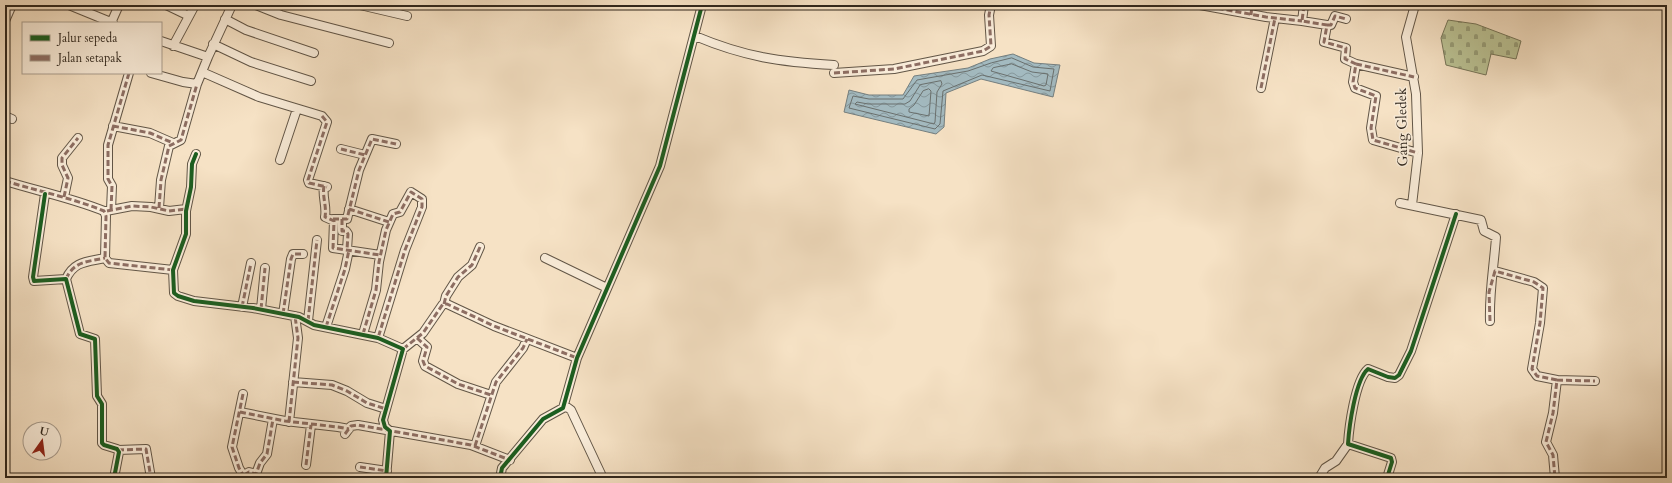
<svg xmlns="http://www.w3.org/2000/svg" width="1672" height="483" font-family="Cardo,serif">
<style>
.cemetery{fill:url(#cemetery-stones);stroke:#767559}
.water{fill:url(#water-waves);stroke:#757f7f}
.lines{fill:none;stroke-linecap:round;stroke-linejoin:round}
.shore{stroke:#6a706e;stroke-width:1}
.minor-casing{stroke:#625647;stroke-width:10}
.minor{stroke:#f9ecd9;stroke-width:8}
.quiet{stroke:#8d6e63;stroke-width:3;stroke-dasharray:6 3;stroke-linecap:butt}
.cycleway-casing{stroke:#f9ecd9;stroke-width:6}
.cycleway{stroke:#1b5e20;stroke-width:4}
.labels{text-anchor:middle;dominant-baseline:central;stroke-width:3;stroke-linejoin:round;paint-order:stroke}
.street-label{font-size:14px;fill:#30271d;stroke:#f9ecd9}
</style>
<defs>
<pattern id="cemetery-stones" width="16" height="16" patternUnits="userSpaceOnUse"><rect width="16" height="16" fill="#bbc395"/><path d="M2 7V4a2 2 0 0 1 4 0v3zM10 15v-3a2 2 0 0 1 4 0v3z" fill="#989e79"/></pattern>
<pattern id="water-waves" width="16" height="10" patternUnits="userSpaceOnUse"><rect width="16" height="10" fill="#a3bac0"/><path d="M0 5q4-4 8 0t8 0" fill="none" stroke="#85979b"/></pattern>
</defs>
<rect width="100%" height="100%" fill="#f6e2c5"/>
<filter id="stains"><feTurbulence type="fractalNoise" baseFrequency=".005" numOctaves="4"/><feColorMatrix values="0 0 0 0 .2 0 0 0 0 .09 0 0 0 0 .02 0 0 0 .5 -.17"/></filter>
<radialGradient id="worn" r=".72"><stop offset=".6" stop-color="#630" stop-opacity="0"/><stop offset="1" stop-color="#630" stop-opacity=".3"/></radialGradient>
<!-- cemetery -->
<path class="cemetery" d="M1448 20 1476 24 1521 41 1516 59 1491 54 1486 75 1446 65 1441 38Z"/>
<!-- water -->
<path class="water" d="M1013 54 1034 63 1060 65 1053 97 981 79 946 93 944 127 936 134 844 112 849 90 869 95H903L914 76 968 68 990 59Z"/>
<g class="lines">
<!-- shore -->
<path class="shore" d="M1012 58 1033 67 1054 69 1050 91 982 75 943 91 940 124 935 129 849 108 853 96 869 99H903L917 80 968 71 991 63Z
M1012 64 1032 72 1048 74 1046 85 1044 86 991 71 993 68Z
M941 81 942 84 937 92 935 122 934 124 855 104 857 102 868 104H905L910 101 920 85Z
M929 89 931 91 929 116 909 112V109L914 105 923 91Z"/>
<defs>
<path id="minor" d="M69 5 113 23
M166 5 189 16
M256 5 281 15 389 43
M360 5 407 16
M1119 5H1154
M1200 5 1266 17 1302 21
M1304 5 1302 21 1327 25 1324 42 1346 48 1345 59 1356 64 1353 82 1355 88 1376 96 1371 128 1373 140 1418 153
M225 19 246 30 314 53
M5 21 12 5
M111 23 119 5
M1327 25H1331L1335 16 1346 19
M695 36C745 57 780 62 834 65
M213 44 251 62 311 81
M173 46 195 5
M208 57 232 5
M1356 64 1414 77
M202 72 259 97 322 116 327 122 308 180 309 183 327 187
M151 73 183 82 197 84 208 57 161 41
M834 73 894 69 983 51 991 46 989 15 991 5
M1261 88 1275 18
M5 116 12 119
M113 126 150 133 173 143
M341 149 365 155
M196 154 192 164 191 187 186 211V234L173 270 174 293 178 296 194 301 253 308 299 317 314 325 378 338 403 349 383 420 385 427 390 431 386 478
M280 160 297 109
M5 181C38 191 72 198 104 211L106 216 105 258 109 263 173 270
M324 186C322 197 327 206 325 217L334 221 333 248 380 255
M45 194 33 277 34 281 66 279 80 334 95 339 97 396 102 404V443L104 445 117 449 119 452 114 478
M64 197 68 178 62 165V158L78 138
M1400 203 1481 220 1484 231 1496 237C1494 266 1489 292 1490 321
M1412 205 1418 153 1416 94 1406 37 1415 5
M159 208 161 180 169 146 181 140 197 84
M349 209 389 222
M111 210 112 186 108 179V145L129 73
M106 211 132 206 151 207 169 211 186 209
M333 219H347L359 170 372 139 396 144
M342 219V231H346L348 234 347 250
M545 258 607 288
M1495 271 1534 282 1543 288 1540 323 1532 369 1537 376 1557 380 1553 413 1546 442 1553 455 1555 478
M66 279C74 261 87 262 105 258
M444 304 446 296 458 277 472 265 480 247
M242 307 251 263
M261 309 265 268
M283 314 291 259 293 254H303
M308 321 317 240
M326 327 345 269 349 250
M363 334 376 290 379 262 386 230 393 214 400 212 411 192 422 199V207L405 250 378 338
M417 338 427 347 423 361 425 366 458 384 491 395
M403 349 423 333 443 304H447L494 326 577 358
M1557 380 1595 381
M293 382 332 385 347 391 367 403 386 409
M243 394 232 447 239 468 245 478
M564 405 571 410 601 474
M240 412 285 421 338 427 349 429
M289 422 298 338 295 316
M345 434 351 426 358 425 471 445 510 460
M475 446 496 382 523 348 527 339
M118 450 146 449 151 478
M306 465 311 425
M360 467 387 471
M244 475 249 472 256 474 260 463 267 454 273 419
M500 478 502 468 543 419 563 408 577 358 660 166 702 5
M1319 478 1325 468 1336 461 1348 444
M1387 478 1392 462 1391 458 1348 444C1349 428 1355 380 1368 369L1388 377 1395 378 1399 375 1411 351 1456 214"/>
</defs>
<!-- minor casing -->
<use href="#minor" class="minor-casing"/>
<!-- minor -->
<use href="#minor" class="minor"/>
<!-- quiet -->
<path class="quiet" d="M1119 5H1154
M1200 5 1266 17 1302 21
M1304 5 1302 21 1327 25 1324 42 1346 48 1345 59 1356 64 1353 82 1355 88 1376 96 1371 128 1373 140 1418 153
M1251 15 1252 5
M1327 25H1331L1335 16 1346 19
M1356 64 1414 77
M834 73 894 69 983 51 991 46 989 15 991 5
M1261 88 1275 18
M322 116 327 122 308 180 309 183 327 187
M113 126 150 133 173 143
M341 149 365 155
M5 181C38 191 72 198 104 211L106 216 105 258 109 263 173 270
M324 186C322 197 327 206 325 217L334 221 333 248 380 255
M64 197 68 178 62 165V158L78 138
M159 208 161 180 169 146 181 140 197 84
M349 209 389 222
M111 210 112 186 108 179V145L129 73
M107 211 132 206 151 207 169 211 186 209
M333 219H347L359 170 372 139 396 144
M342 219V231H346L348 234 347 250
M66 279C74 261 87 262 105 258
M444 304 446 296 458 277 472 265 480 247
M242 307 251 263
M261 309 265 268
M283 314 291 259 293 254H303
M308 321 317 240
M1490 321 1489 292 1495 271 1534 282 1543 288 1540 323 1532 369 1537 376 1557 380 1553 413 1546 442 1553 455 1555 478
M326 327 345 269 349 250
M363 334 376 290 379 262 386 230 393 214 400 212 411 192 422 199V207L405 250 378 338
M417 338 427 347 423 361 425 366 458 384 491 395
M403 349 423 333 443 304H447L494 326 577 358
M1557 380 1595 381
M293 382 332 385 347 391 367 403 386 409
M243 394 232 447 239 468 245 478
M240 412 285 421 338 427 349 429
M289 422 298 338 295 316
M345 434 351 426 358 425 471 445 510 460
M475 446 496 382 523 348 527 339
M118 450 146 449 151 478
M306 465 311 425
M360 467 387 471
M244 475 249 472 256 474 260 463 267 454 273 419"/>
<defs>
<path id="cycleway" d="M196 154 192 164 191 187 186 211V234L173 270 174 293 178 296 194 301 253 308 299 317 314 325 378 338 403 349 383 420 385 427 390 431 386 478
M45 194 33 277 34 281 66 279 80 334 95 339 97 396 102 404V443L104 445 117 449 119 452 114 478
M500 478 502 468 543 419 563 408 577 358 660 166 702 5
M1387 478 1392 462 1391 458 1348 444C1349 428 1355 380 1368 369L1388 377 1395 378 1399 375 1411 351 1456 214"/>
</defs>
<!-- cycleway casing -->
<use href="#cycleway" class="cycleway-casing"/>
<!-- cycleway -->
<use href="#cycleway" class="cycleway"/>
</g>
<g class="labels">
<!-- street labels -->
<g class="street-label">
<text transform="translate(1402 127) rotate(-91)">Gang Gledek</text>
</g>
</g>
<!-- margin -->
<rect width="1672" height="483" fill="none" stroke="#f6e2c5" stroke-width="20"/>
<rect x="6" y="6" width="1660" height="471" fill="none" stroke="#30271d" stroke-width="2"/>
<rect x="10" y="10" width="1652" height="463" fill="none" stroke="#30271d"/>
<!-- legend -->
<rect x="22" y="22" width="140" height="52" fill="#f9ecd9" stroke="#a99d8e"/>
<rect x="30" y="35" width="20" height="6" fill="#1b5e20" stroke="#a99d8e"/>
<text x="58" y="42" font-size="12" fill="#30271d">Jalur sepeda</text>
<rect x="30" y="55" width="20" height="6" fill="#8d6e63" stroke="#a99d8e"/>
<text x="58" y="62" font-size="12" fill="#30271d">Jalan setapak</text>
<!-- north arrow -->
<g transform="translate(42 441) rotate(14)"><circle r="19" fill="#f9ecd9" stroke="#a99d8e"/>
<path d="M0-3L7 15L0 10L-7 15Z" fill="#8f2418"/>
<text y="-6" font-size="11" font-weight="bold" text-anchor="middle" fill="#30271d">U</text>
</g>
<rect width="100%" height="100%" filter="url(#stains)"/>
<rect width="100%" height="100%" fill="url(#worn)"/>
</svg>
